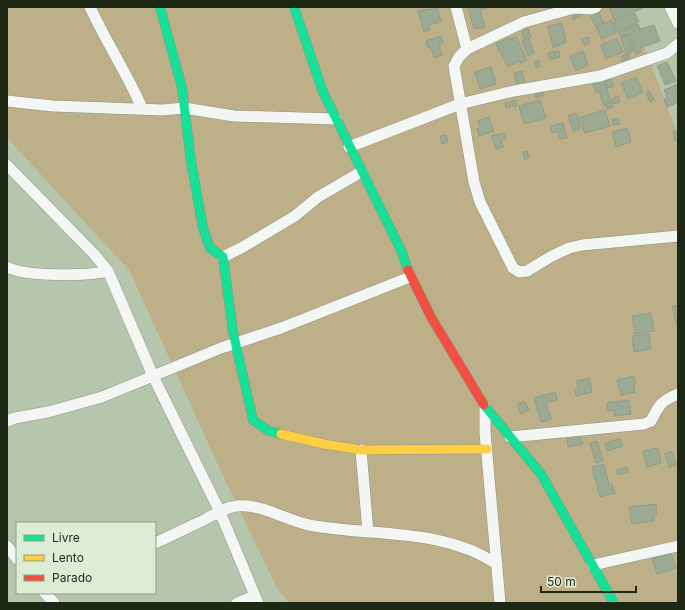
<svg xmlns="http://www.w3.org/2000/svg" width="685" height="610" font-family="Inter,sans-serif">
<style>
.green{fill:#bdaf88}
.building{fill:#9caa93;stroke:#909c88}
.lines{fill:none;stroke-linecap:round;stroke-linejoin:round}
.street-casing{stroke:#899682;stroke-width:12}
.fast-casing{stroke:#899682;stroke-width:10}
.slow-casing{stroke:#899682;stroke-width:10}
.jam-casing{stroke:#899682;stroke-width:10}
.street{stroke:#f4f6f3;stroke-width:11}
.fast{stroke:#16e098;stroke-width:9}
.slow{stroke:#ffcf43;stroke-width:9}
.jam{stroke:#f24e42;stroke-width:9}
</style>
<rect width="100%" height="100%" fill="#b6c6ac"/>
<!-- green -->
<path class="green" d="M7 7H629L678 135V603H289L277 588 225 480 129 270 7 138Z"/>
<!-- building -->
<path class="building" d="M468 7H489L480 10 485 27 474 29Z
M609 7H645L614 20Z
M437 8 441 22 429 25 430 30 424 32 418 11Z
M597 9 604 23 596 27 589 13Z
M579 13 580 17 573 19 572 14Z
M635 13 639 22 618 31 614 22Z
M611 20 617 32 602 39 596 27Z
M562 23 566 42 553 48 548 26Z
M638 24 640 29 654 25 660 41 640 48 641 52 636 54 629 34 621 37 619 32Z
M528 29 531 38 524 40 522 31Z
M627 35 633 51 626 54 621 38Z
M441 36 443 43 439 45 442 55 434 58 431 47 428 48 426 41Z
M516 37 527 60 520 63 519 61 508 67 496 44 508 38 509 40Z
M588 37 590 43 584 45 581 39Z
M617 38 623 52 606 59 601 45Z
M529 39 534 53 528 56 522 41Z
M554 51 556 58 550 60 548 53Z
M559 51 560 57 556 58 554 52Z
M583 51 588 65 576 71 570 56Z
M628 54 630 60 623 63 621 57Z
M539 61 540 66 536 68 534 62Z
M667 62 676 81 665 85 657 66Z
M491 67 496 84 480 89 475 72Z
M522 71 525 84 517 86 514 73Z
M636 77 643 92 628 99 621 83Z
M611 79 614 86 607 88 604 81Z
M604 80 611 102 604 105 599 91 596 92 593 84Z
M678 84V102L667 107 664 99 667 97 664 90Z
M649 91 654 100 650 102 646 93Z
M543 92 544 95 536 98 535 94Z
M618 96 620 102 614 104 612 99Z
M515 100 517 105 513 107 511 101Z
M540 100 546 118 524 124 519 106Z
M509 102 511 107 506 108 505 103Z
M611 102 613 107 607 109 605 104Z
M605 110 610 126 585 133 578 118Z
M576 113 580 129 573 131 568 116Z
M489 117 494 131 479 136 477 129 480 128 478 121Z
M618 118 620 124 613 125 612 119Z
M563 123 567 138 560 139 558 131 552 133 550 126Z
M627 128 631 142 616 147 612 132Z
M678 131V141H675L673 132Z
M505 133 506 139 501 141 503 147 496 149 491 136Z
M446 135 448 142 442 144 440 136Z
M527 151 529 158 525 159 523 152Z
M678 305V331L672 306Z
M651 313 654 331 635 334 632 316Z
M649 334 651 349 634 352 632 336Z
M634 376 636 384 633 385 635 392 621 395 617 380Z
M589 378 592 392 576 396 575 390H579L577 381Z
M555 392 557 400 546 403 551 419 541 422 534 398Z
M629 400 631 414 615 416 614 410 608 411 607 403Z
M524 401 529 410 521 414 517 405Z
M581 437 583 444 568 447 567 439Z
M620 439 623 446 607 451 605 443Z
M597 441 603 461 596 463 590 443Z
M658 448 661 463 647 467 643 451Z
M672 451 676 465 669 467 665 454Z
M604 464 609 485 612 484 615 493 600 497 592 467Z
M627 467 628 472 618 475 617 470Z
M656 504 657 515H654V521L632 524 629 507Z
M671 553 676 568 657 574 652 559Z"/>
<g class="lines">
<defs>
<path id="street" d="M90 7C106 42 127 73 142 108
M456 7 467 49 459 57 454 66 474 182 480 202 513 268 519 272 527 271 552 256 569 248 582 245 678 236
M670 7 678 23
M467 49 524 22 567 10 576 8 591 9 596 7
M7 101 53 106 163 110 184 108 234 116 336 119
M349 147 460 104 514 91 600 76 667 53 678 44
M7 165 94 254 108 271 153 376 220 512 258 603
M223 257 241 248 295 216 318 197 361 172
M7 267C25 277 88 276 108 271
M485 407V432L500 603
M7 421 15 418 48 412 102 397 221 348 281 328 410 277
M510 437 644 424 651 421C659 405 661 401 678 394
M361 450 368 532
M155 543C171 536 186 528 202 521 211 516 222 509 232 507 258 501 284 520 309 525 372 537 441 527 497 564
M7 546 17 559
M593 565 678 546
M45 593 54 603
M237 603 254 596"/>
<path id="fast" d="M160 7 182 88 191 161 203 228 210 248 223 257 233 332 253 420 269 431 281 434
M294 7 323 92 401 250 408 270
M484 405 541 474 614 603"/>
<path id="slow" d="M281 434 324 444 361 450 487 449"/>
<path id="jam" d="M408 270 431 317 484 405"/>
</defs>
<!-- street casing -->
<use href="#street" class="street-casing"/>
<!-- fast casing -->
<use href="#fast" class="fast-casing"/>
<!-- slow casing -->
<use href="#slow" class="slow-casing"/>
<!-- jam casing -->
<use href="#jam" class="jam-casing"/>
<!-- street -->
<use href="#street" class="street"/>
<!-- fast -->
<use href="#fast" class="fast"/>
<!-- slow -->
<use href="#slow" class="slow"/>
<!-- jam -->
<use href="#jam" class="jam"/>
</g>
<!-- border -->
<rect width="685" height="610" fill="none" stroke="#1c2715" stroke-width="16"/>
<!-- legend -->
<rect x="16" y="522" width="140" height="72" fill="#ddecd4" stroke="#909d88"/>
<rect x="24" y="535" width="20" height="6" fill="#16e098" stroke="#909d88"/>
<text x="52" y="542" font-size="12" fill="#1c2715">Livre</text>
<rect x="24" y="555" width="20" height="6" fill="#ffcf43" stroke="#909d88"/>
<text x="52" y="562" font-size="12" fill="#1c2715">Lento</text>
<rect x="24" y="575" width="20" height="6" fill="#f24e42" stroke="#909d88"/>
<text x="52" y="582" font-size="12" fill="#1c2715">Parado</text>
<!-- scale -->
<path d="M541 586v6h95v-6" fill="none" stroke="#1c2715" stroke-width="2"/>
<text x="547" y="586" font-size="12" fill="#1c2715" stroke="#ddecd4" stroke-width="3" paint-order="stroke">50 m</text>
</svg>
